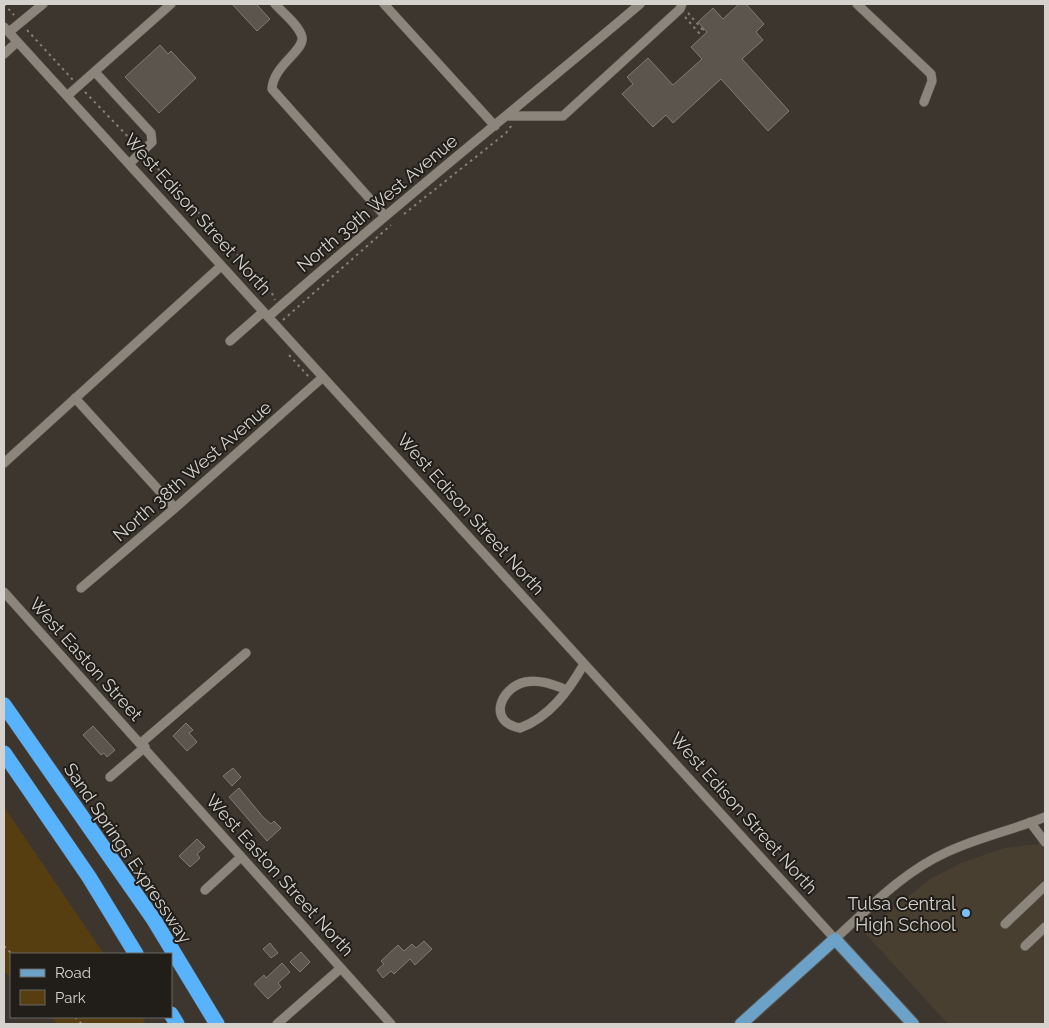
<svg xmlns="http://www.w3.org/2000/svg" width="1049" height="1028" font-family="Raleway,sans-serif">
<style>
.built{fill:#483f31}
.green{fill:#563e11}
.building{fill:#5b554d;stroke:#817b72}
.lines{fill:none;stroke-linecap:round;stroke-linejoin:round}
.minor-casing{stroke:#58544d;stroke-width:10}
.major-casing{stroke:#58544d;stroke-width:14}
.highway-casing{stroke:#58544d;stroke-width:16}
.path{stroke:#858079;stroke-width:2;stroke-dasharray:2.5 4;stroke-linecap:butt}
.minor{stroke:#8b857b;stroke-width:9}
.major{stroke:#6ca1c8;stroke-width:12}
.highway{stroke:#58b3fc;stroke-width:15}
.poi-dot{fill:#7bbef8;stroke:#211e1a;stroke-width:2}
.labels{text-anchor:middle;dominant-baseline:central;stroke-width:4;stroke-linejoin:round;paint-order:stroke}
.street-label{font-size:18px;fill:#d5d2cd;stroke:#211e1a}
.poi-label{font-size:18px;fill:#d5d2cd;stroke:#211e1a;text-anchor:end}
</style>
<rect width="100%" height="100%" fill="#3c362e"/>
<!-- built -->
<path class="built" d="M1045 839V1024H948L864 932 930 879 961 863 1004 848 1039 844Z"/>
<!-- green -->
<path class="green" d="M4 807 104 954H11V978L4 971Z
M52 1017H142L146 1024H57Z"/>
<!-- building -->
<path class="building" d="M232 4H256L270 19 257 31Z
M739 4H746L764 24 756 32 763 40 742 59 789 111 768 131 721 79 673 123 666 115 653 127 622 94 633 84 627 77 648 58 673 85 702 59 691 47 707 32 698 22 713 8 723 19Z
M160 45 168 54 171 51 196 78 159 113 125 77Z
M186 723 193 730 189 733 197 742 187 751 173 736Z
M93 726 115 750 107 757 104 753 101 755 83 735Z
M233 768 241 777 232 786 223 776Z
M239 788 263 817 271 824 274 821 281 828 267 841 229 797Z
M197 839 205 847 197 854 200 858 190 867 179 856Z
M424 941 432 949 415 965 410 959 394 974 391 971 383 978 377 970 384 964 381 961 398 945 404 951 412 944 416 948Z
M270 943 278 953 271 958 263 949Z
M301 952 310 962 300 972 290 962Z
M282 963 290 972 278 983 281 987 268 999 254 984 264 975 266 978Z"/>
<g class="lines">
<defs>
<path id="minor" d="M275 4C283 13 299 25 302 37 305 51 273 65 272 89L385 216
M384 4 495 126
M857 4 931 74 932 81 924 102
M4 27 835 939C870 907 903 872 947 852 979 837 1013 830 1045 817
M9 32 43 4
M4 54 17 42
M95 72 151 133 152 142 129 164
M67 96 171 4
M509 116H563L680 9 682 4
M268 317C390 209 516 109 640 4
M230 341 263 312
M75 398 175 508
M4 463 221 266
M81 588 175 508 323 377
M4 592 391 1024
M567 690C554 685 540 679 525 682 500 688 487 722 520 728 550 717 569 690 584 664
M141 743 246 653
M110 777 145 747
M1030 822 1045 842
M205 890 241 857
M1005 924 1045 886
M1025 946 1045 927
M277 1024 341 968"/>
<path id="major" d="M741 1024 835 939 913 1024"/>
<path id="highway" d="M4 705 154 920 217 1024
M4 753 89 877 136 954
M171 1014 177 1024"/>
</defs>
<!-- minor casing -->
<use href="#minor" class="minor-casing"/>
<!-- major casing -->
<use href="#major" class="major-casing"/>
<!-- highway casing -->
<use href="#highway" class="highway-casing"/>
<!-- path -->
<path class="path" d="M4 4 14 15
M688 13 703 30
M685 17 699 33 704 29
M27 30 73 80
M85 92 135 144
M149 159 271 291 275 300
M404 214 506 133 512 125
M283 320 391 225
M289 355 309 377
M4 946 12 954
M75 1017 82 1024"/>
<!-- minor -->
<use href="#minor" class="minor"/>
<!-- major -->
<use href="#major" class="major"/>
<!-- highway -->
<use href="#highway" class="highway"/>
</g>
<!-- markers -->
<circle class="poi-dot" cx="966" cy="913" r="5"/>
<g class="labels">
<!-- street labels -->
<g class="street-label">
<text transform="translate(377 203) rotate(-40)">North 39th West Avenue</text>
<text transform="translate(198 214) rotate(48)">West Edison Street North</text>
<text transform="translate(192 471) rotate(-41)">North 38th West Avenue</text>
<text transform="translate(471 514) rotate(48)">West Edison Street North</text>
<text transform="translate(86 659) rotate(48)">West Easton Street</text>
<text transform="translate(744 813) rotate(48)">West Edison Street North</text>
<text transform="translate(128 853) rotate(56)">Sand Springs Expressway</text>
<text transform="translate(280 875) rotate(48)">West Easton Street North</text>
</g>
<!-- poi labels -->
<g class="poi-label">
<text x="956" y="903">Tulsa Central<tspan x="956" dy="21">High School</tspan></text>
</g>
</g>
<!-- border -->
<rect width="1049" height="1028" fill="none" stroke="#d5d2cd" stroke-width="10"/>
<!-- legend -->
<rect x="10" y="953" width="162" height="65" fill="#211e1a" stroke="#696662"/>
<rect x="20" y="969" width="25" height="8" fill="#6ca1c8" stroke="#696662"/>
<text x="55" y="978" font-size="15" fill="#d5d2cd">Road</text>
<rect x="20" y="990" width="25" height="15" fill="#563e11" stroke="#696662"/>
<text x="55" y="1003" font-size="15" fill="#d5d2cd">Park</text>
</svg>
